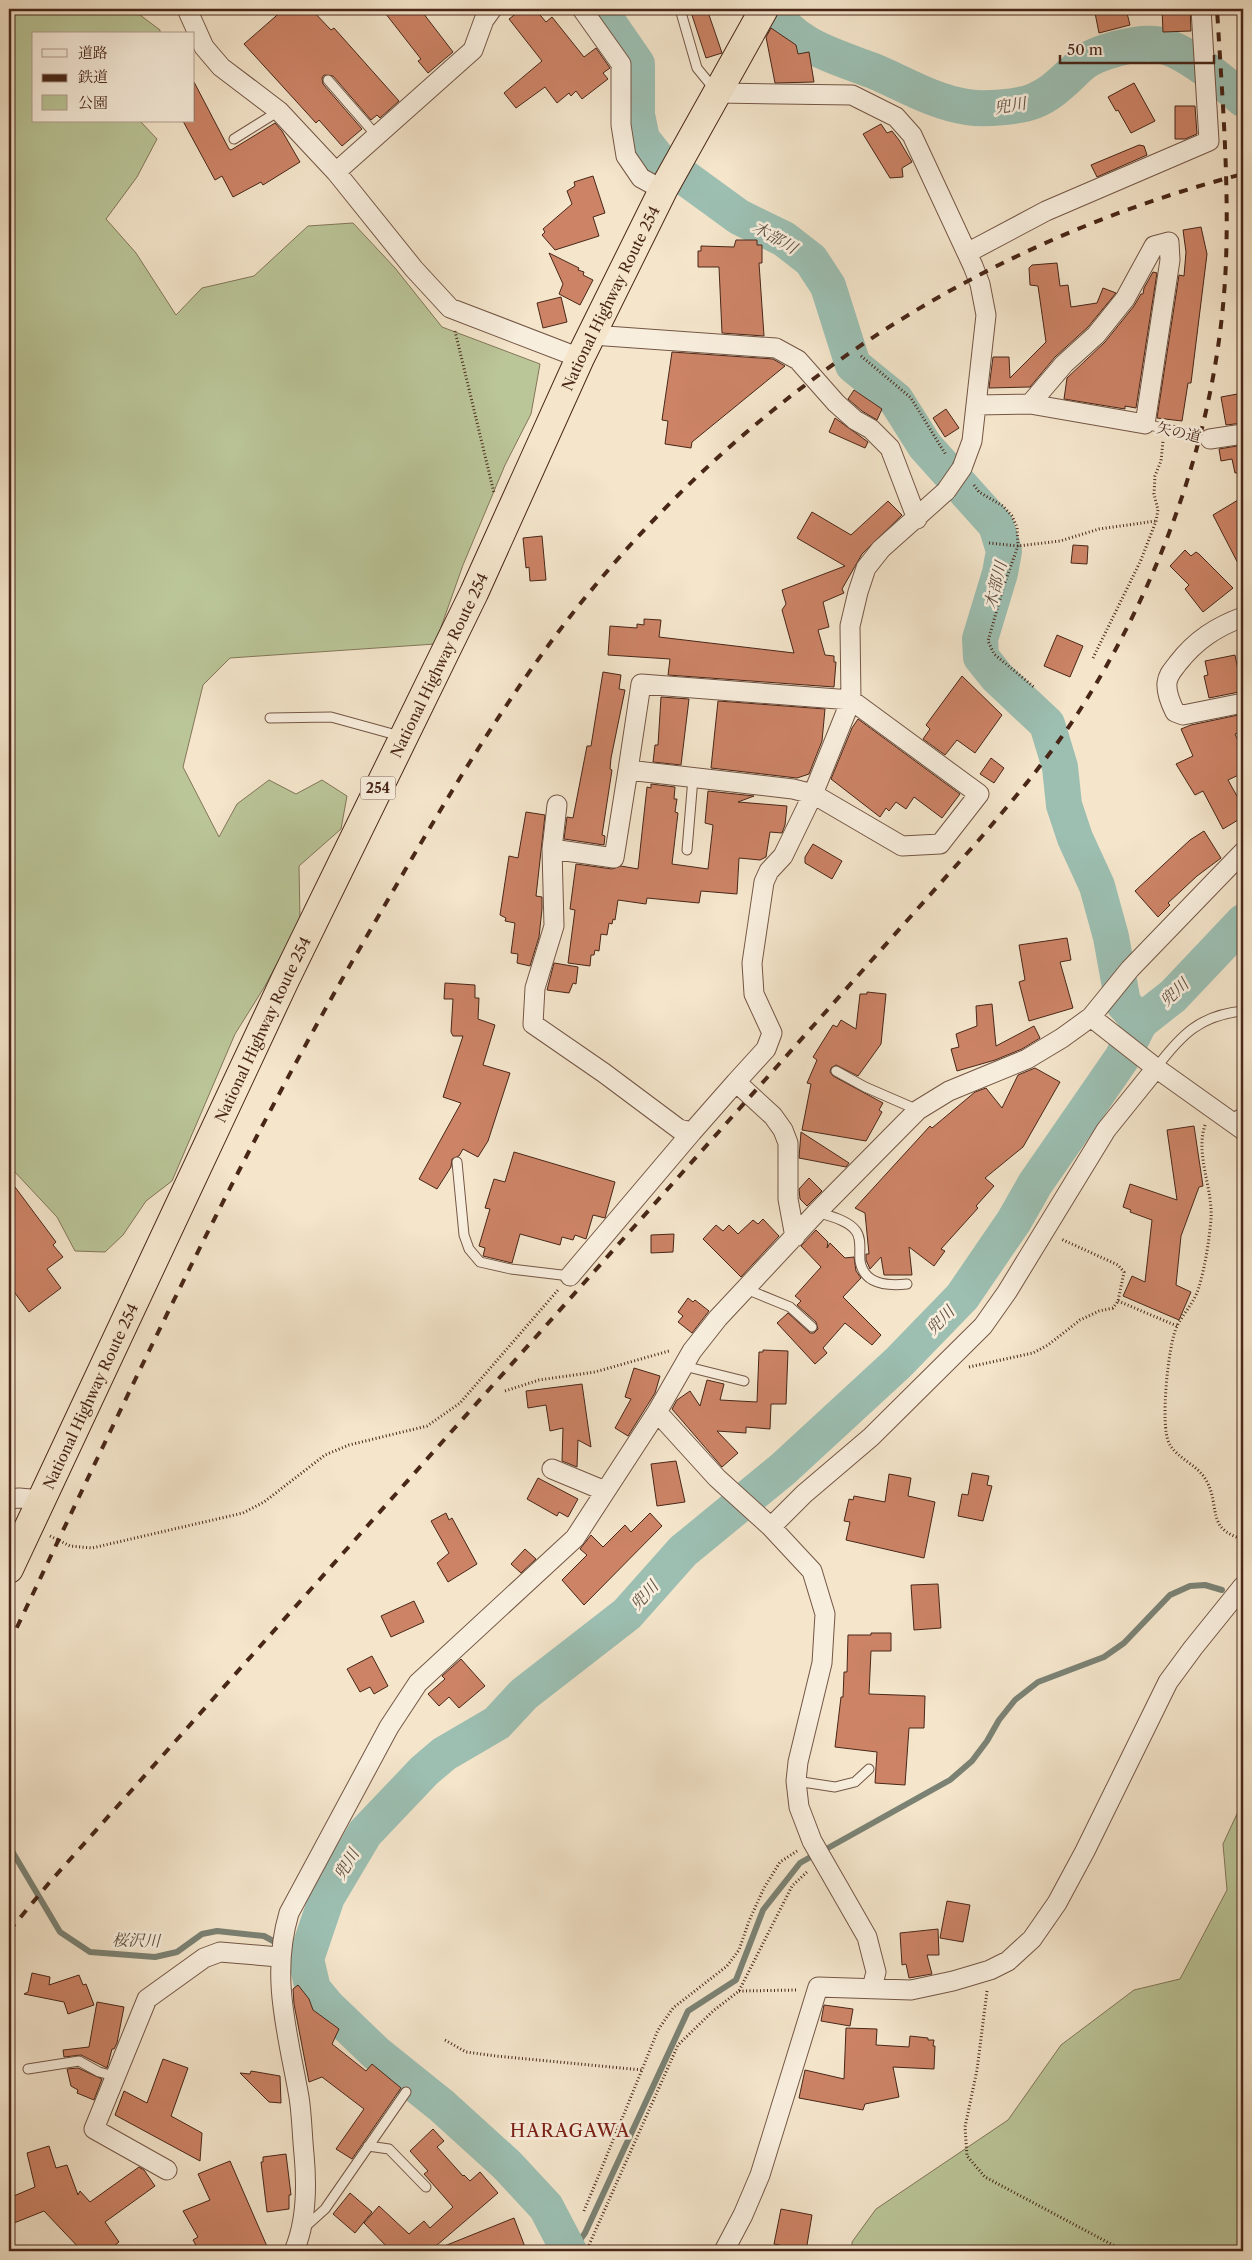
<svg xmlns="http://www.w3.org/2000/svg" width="1252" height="2260" font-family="'Libre Caslon Text','Noto Serif JP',serif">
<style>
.green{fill:#bac598;stroke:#827658}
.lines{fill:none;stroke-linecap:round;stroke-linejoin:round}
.stream{stroke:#7b8274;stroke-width:6}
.river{stroke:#9cbfb2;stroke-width:36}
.building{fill:#cc8366;stroke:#492718}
.lane-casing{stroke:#745645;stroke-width:11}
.street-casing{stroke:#745645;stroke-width:21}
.highway-casing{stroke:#492718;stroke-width:30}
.path{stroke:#492718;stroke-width:3;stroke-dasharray:1 2.5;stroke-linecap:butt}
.lane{stroke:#f8eedd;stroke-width:9}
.street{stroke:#f8eedd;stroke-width:19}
.highway{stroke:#f4e5cb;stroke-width:28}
.rail{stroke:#492718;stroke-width:4;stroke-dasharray:9 9;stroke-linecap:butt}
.street-bridge-casing{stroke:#745645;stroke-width:21;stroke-linecap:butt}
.street-bridge{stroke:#f8eedd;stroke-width:19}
.labels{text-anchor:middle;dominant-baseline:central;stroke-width:5;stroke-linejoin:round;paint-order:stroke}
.shield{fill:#f8eedd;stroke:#7e6353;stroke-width:1}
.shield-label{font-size:14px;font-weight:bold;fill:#492718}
.street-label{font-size:15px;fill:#492718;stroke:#f8eedd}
.water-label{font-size:16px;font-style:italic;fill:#5e4d3e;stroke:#f8eedd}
.quarter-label{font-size:18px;letter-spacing:1px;fill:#7a1f14;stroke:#f8eedd}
</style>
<rect width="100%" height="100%" fill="#f4e5cb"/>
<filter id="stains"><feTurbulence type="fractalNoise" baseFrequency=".004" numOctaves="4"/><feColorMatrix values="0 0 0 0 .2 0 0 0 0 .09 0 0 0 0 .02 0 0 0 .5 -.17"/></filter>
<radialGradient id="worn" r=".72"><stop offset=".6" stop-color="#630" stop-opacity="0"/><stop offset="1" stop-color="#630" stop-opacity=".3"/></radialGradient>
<!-- green -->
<path class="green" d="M9 9H132L160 30V34H34V121H140L157 139 137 177 106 219 136 253 176 315 202 288 254 276 308 226 353 223 395 268 442 327 540 364 531 414 505 465 463 565 435 644 230 658 203 685 183 767 219 837 237 804 269 780 296 794 322 780 347 796 341 829 299 866 300 920 265 986 235 1034 172 1181 146 1201 123 1235 105 1252 75 1251 57 1217 13 1170 9 1172Z
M1243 1801V2251H852V2242L876 2209 1008 2120 1061 2045 1134 1990 1180 1979 1227 1890 1223 1844Z"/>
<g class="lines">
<!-- stream -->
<path class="stream" d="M9 1846 60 1932 90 1952 155 1957 177 1952 202 1934 217 1931 264 1936 306 1959
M828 1848 950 1780 972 1761 987 1741 999 1720 1015 1700 1038 1682 1104 1657 1124 1643 1170 1595 1190 1586 1205 1585 1222 1590
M572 2251 585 2233 688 2011 736 1980 763 1910 800 1863 814 1855"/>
<!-- river -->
<path class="river" d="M599 9 637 64V115L642 139 657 158
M772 9C793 47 838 57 876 72 906 85 934 102 967 107 984 110 1019 107 1034 101 1054 93 1067 77 1082 64 1096 52 1136 42 1154 44 1183 47 1221 81 1243 99
M684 177 739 217 784 239 811 260 828 286 853 365 896 400 925 446 996 525 1004 551 1000 573 980 639 981 657 997 677 1047 724 1060 767 1064 805 1075 838 1097 886 1111 937 1123 1003 1140 1022
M569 2251 546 2207 507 2165 442 2106 376 2053 327 2006 313 1989 306 1959 327 1897 365 1833 424 1771 444 1754 497 1723 524 1694 627 1614 683 1551 783 1469 898 1363 962 1297 1014 1221 1035 1184 1122 1058 1140 1022 1173 996 1243 922"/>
</g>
<!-- building -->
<path class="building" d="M284 9H311L331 30 334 28 399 101 380 118 377 115 371 120 333 76 324 75 322 78 323 84 362 129 342 146 319 120 316 123 244 44Z
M382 9H420L453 52 428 73 418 61 421 59Z
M522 9H535L546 22 552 17 584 57 596 48 610 68 603 73 608 79 582 99 576 91 571 96 569 93 557 103 545 87 516 108 504 93 542 61 509 19Z
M690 9H707L722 53 706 58Z
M1099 9H1126L1130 25 1099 33 1095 13 1099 12Z
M1162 9H1190L1191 31 1163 32Z
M771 28 796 45 798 54 809 52 814 82 775 83 766 37Z
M194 82 229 149 231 150 275 123 282 131 300 162 263 185 261 182 233 197 222 176 215 180 183 121H194Z
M1134 83 1155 121 1131 133 1118 110 1116 111 1108 97Z
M1175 106H1195L1197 134 1185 139H1175Z
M881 124 887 133 892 131 899 140 912 162 902 168 903 177 890 178 863 134Z
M1139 145 1144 146 1147 155 1097 177 1091 165Z
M593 176 605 213 593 217 599 236 555 250 542 235 545 232 543 229 572 204 567 191 575 186 574 182Z
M1201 227 1207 254 1191 383H1188L1182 421 1157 418 1179 275 1184 276 1186 252 1183 230Z
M736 240H757V245H762V263H759L764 336 722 333 719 267H698V251H701V246L734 247Z
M549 253 579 268 578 270 584 272 583 275 593 280 580 305 559 294 563 284Z
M1057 263 1060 286 1068 285 1071 307 1097 303 1103 288 1116 293 1088 327 1055 357 1030 387 989 388 993 357H1009L1010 378 1046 342 1038 286 1030 285 1029 268 1032 265Z
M1153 272 1157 273 1136 408 1125 406V409L1064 399 1067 378 1105 342 1134 306 1141 294H1143L1144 288Z
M561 297 567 322 543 328 537 303Z
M672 352 773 359 785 366 692 442 691 448 665 444 668 421 662 420Z
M854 390 882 409 877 420 862 411 848 399Z
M1243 393V423L1226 425 1221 397Z
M946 409 959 428 945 437 933 418Z
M835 418 868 442 865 448 829 432Z
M1243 445V472L1235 473 1232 459 1221 461 1219 449Z
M1243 497V573L1213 515Z
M888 501 902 515 862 554 842 589 844 593 823 602 829 627 818 630 825 655 834 656V662H836L834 687 668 675 670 659 608 655 610 626 637 628V624L644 625V619L661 620 659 637 794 653 782 610 786 604 782 590 845 566 797 538 812 512 851 535Z
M542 536 546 580 530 581 529 567 526 568 523 538Z
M1073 545 1088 546 1087 564 1071 563Z
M1185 550 1191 556 1196 552 1199 554 1233 588 1203 612 1185 589 1189 585 1170 566Z
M1057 635 1083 646 1070 677 1044 666Z
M1235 655 1241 685 1237 686 1239 692 1209 698 1204 676 1208 675 1205 661Z
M603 672 621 675 619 689 625 690 611 758 610 769 612 770 602 835 605 836 604 845 564 839 567 817 573 818 587 746H591Z
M962 676 1002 715 975 753 957 740 945 755 923 739 930 729 926 725Z
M661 697 689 699 681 765 653 762 655 745H658Z
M718 701 825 709 822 741 809 774 797 778 711 768Z
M1243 714V731L1235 734 1243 752V773L1228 780 1243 807V817L1223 829 1203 791 1195 795 1176 764 1193 756 1181 729 1191 725Z
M858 719 960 794 942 818 914 797 906 809 896 802 889 811 886 808 880 817 831 779 852 728Z
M991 758 1004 768 994 783 980 774Z
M651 784 675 787 674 799H677L675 812 678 813 672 864 708 869 713 825 705 823 708 791 754 796 738 802 787 806 785 825 782 833 770 832 766 857 760 860 739 858 737 894 701 891 699 903 647 898 646 904 618 900 615 920 613 919 612 924 609 923 607 935 601 934 599 951 595 950 594 955H591L590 966 568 963 575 910 570 909 576 864 612 869 621 866 638 869 647 787 651 788Z
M526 812 545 815 536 896 542 897V909L539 937 530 966 517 963 518 954 511 953 515 923 505 921 506 918 500 915 509 856 518 858Z
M1204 831 1221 858 1197 876 1168 903 1170 905 1158 917 1135 891 1190 840Z
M813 844 842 861 832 879 805 863V857Z
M1067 938 1071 960 1060 962 1073 1008 1029 1021 1019 982 1025 980 1019 945Z
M554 963 578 967 576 984 573 983 569 993 547 990Z
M445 983 475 985V998H479L478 1019 495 1025 483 1065 510 1073 488 1141 478 1157 463 1149 459 1156 452 1159 451 1167 437 1189 419 1179 461 1103 443 1097 463 1036H453L451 1032 453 999H444Z
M867 992 886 994 881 1044 858 1076 836 1065 831 1068 830 1072 833 1076 883 1103 879 1110 882 1112 866 1141 802 1130 811 1084 807 1083 817 1060 813 1057 833 1025 837 1027 841 1020 856 1029 860 994H867Z
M992 1004 996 1046 1034 1026 1040 1038 1022 1049 995 1060 957 1071 951 1049 959 1047 956 1034 977 1026 976 1006Z
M1035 1068 1060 1082 1023 1147 985 1178 994 1186 976 1206 978 1208 941 1249 945 1251 934 1266 909 1247 912 1275H884L881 1257 870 1269 866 1260V1254H869L865 1213 855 1208 930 1126 932 1128 975 1092 986 1088 1002 1108 1018 1075Z
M1194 1126 1203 1186 1199 1187 1181 1236 1176 1285 1191 1292 1179 1320 1123 1296 1132 1276 1145 1282 1152 1220 1130 1212 1131 1210 1123 1207 1130 1184 1177 1200 1167 1130Z
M801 1132 849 1163 846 1167 799 1158Z
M514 1152 615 1182 605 1218 593 1215 586 1239 575 1235 573 1240 562 1237 560 1245 520 1234 512 1263 483 1256 485 1248 479 1246 490 1209 485 1208 494 1179 505 1182Z
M809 1178 822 1191 807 1206 800 1199 799 1189Z
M9 1179 56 1242 53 1245 63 1257 47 1269 61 1288 29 1312 9 1285Z
M763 1219 779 1236 741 1277 703 1239 716 1225 723 1231 729 1225 738 1234 753 1220 758 1224Z
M816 1230 828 1242 827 1248 830 1243 845 1258 854 1257 856 1271 861 1278 843 1297 881 1335 872 1345 845 1323 823 1348 827 1353 815 1364 777 1323 788 1313 810 1333H814L818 1329 816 1322 797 1305 801 1301 795 1296 821 1267 801 1246Z
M674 1234 673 1252 651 1253V1235Z
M688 1298 693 1302 695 1300 709 1311 692 1333 678 1322 683 1316 678 1312Z
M763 1350 788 1351 786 1404H771L770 1429 746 1427V1433L717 1431 738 1453 722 1467 672 1409 677 1400 690 1391 700 1406 707 1380 724 1384 720 1400 757 1402 759 1352H763Z
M634 1368 660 1376 655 1393 628 1436 615 1428 631 1399 625 1397Z
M582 1384 591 1447 578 1440 577 1467 562 1461 563 1428 550 1431 546 1405 528 1408 526 1391Z
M676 1461 685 1502 657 1506 651 1464Z
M972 1473 989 1476 987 1485 992 1486 983 1521 958 1516 962 1494 968 1495Z
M889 1474 911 1478 908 1496 935 1502 924 1558 846 1540 850 1522 844 1521 849 1499 853 1500 854 1496 885 1502Z
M538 1478 578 1499 568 1517 559 1512 557 1516 527 1499Z
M446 1513 449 1520 452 1518 477 1564 448 1582 437 1563 449 1553 431 1521Z
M650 1513 662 1526 584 1605 562 1580 587 1555 580 1549 591 1535 603 1547 625 1525 631 1532Z
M525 1549 536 1559 521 1573 511 1564Z
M938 1584 941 1628 914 1630 911 1585Z
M414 1601 424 1622 391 1637 381 1616Z
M871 1633H891V1651H871L869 1694 925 1696 924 1728H909L905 1785 875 1783 877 1752 835 1747 841 1697H843L844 1672H847L848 1635H871Z
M372 1656 388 1686 374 1694 370 1687 360 1692 347 1669Z
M461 1659 485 1686 459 1708 449 1697 439 1706 428 1694 445 1679 442 1676Z
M947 1901 970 1905 963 1942 940 1938Z
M938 1929 939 1955H927L932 1974 909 1978 906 1964 902 1965 900 1933Z
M32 1973 50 1977 49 1985 79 1975 83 1985 86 1984 94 2005 68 2014 64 2002 24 1994 28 1992Z
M298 1985 309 1999 313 2010 339 2029 332 2044 366 2071 372 2064 401 2088 352 2159 336 2149 364 2109 322 2077 309 2082 294 2004 293 1989Z
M97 2002 124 2007 117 2043 114 2049H112L107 2068 81 2055 64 2057 63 2050 89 2047Z
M824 2005 853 2009 850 2026 821 2021Z
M846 2028 877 2029 876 2045 909 2047 910 2036 928 2038V2040H934L933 2046H935L934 2069 893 2067 899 2097 865 2104 863 2110 799 2098 805 2070 844 2079Z
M163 2059 188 2068 171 2116 202 2133 200 2161 115 2115 124 2091 147 2103Z
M78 2068 102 2079 94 2100 77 2093 78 2090 71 2086 67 2069Z
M251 2071 280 2076 281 2103 269 2102 240 2073 250 2074Z
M433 2129 444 2141 437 2147 463 2176 464 2175 470 2181 480 2172 498 2193 430 2251H391L364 2223 379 2206 409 2234 424 2221 430 2228 453 2207 424 2174 428 2171 410 2151Z
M49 2146 56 2168 67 2165 78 2195 80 2191 90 2202 139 2167 144 2170 155 2186 105 2222 119 2242 108 2251H82L44 2211 9 2225V2198L35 2187 27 2153Z
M286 2154 291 2195H289V2209L267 2212 261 2162H263V2157Z
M230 2161 269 2251H199L193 2240 198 2237 183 2211 210 2200 198 2174Z
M350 2193 372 2212 355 2233 333 2214Z
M781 2209 812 2215 806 2251 783 2249 784 2246 774 2244Z
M514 2218 525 2247 514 2251H432Z"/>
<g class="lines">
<defs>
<path id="lane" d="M680 9 697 68 715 90
M328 80 376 135
M234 139 279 111
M1145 424 1210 439
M270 718 331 717 400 736
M687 850 693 778
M1156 1068C1181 1035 1200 1015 1243 1011
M836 1071 865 1087 918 1110
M1228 1121 1243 1112
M457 1162 464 1235 469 1249 480 1262 511 1269 570 1276
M817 1212C829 1216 848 1220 856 1231 862 1239 859 1251 860 1261 864 1285 888 1286 907 1284
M746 1289 790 1307 812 1327
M684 1366 744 1381
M796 1781 835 1787 855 1782 869 1769
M28 2069 79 2061 99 2072 114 2076
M368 2146 389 2149 426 2187
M304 2228 325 2209 406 2092"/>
<path id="street" d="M187 9 204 47 221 67 279 111 336 172 414 269 450 308 580 358
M582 9 621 64V125L626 156 641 178 663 190
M718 93 852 95 896 117 912 135 973 266 980 284 986 315 972 441 962 468
M336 172 473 50 484 20 492 9
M967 253 1046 211 1209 141 1201 9
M592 335 776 348 798 360 836 403 855 420 871 429 890 448 917 519
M977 405 1030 404 1145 424 1170 260 1169 242 1154 246 1125 299 1096 335 1064 364 1030 404
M1210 439 1243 434
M1243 617C1216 627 1196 640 1178 663 1173 670 1168 674 1167 683 1166 693 1171 704 1175 712L1183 715 1243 703
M641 684 851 700 979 794 940 844 902 846 813 794 793 789 628 770Z
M557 805 552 849 614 858 628 770
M552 849 554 926 535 988 533 1024 604 1073 679 1129 692 1132 736 1082
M1091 1017 1156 1068 1243 1130
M795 1237 788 1199V1143L783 1130 773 1116 736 1082 766 1049 772 1033 754 994 752 963 764 882 769 871 783 856 813 794 851 700 850 626 858 592 866 568 881 549 946 491
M570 1276 692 1132
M657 1412 717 1478 771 1527 812 1571 825 1614 822 1663 798 1762 796 1781 799 1807 812 1841 867 1937 876 1972 872 1988
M552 1469 605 1491
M9 1499 19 1498 42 1500
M771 1527 804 1494 871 1437 983 1326 1007 1292 1106 1130 1156 1068
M167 2170 94 2129 147 1999 204 1958 220 1952 279 1957
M294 2251C307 2221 307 2186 304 2154 302 2135 302 2116 299 2097 288 2034 270 1977 289 1913L389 1727 418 1683 575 1538 657 1412 692 1351 718 1318 817 1212 905 1123 918 1110 949 1091 1027 1059 1062 1038 1091 1017 1130 969 1243 852
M724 2251 743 2215 760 2175 818 1987 911 1990 953 1981 990 1970 1008 1961 1032 1939 1057 1903 1085 1851 1168 1682 1193 1648 1243 1586"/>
<g id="highway">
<path id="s1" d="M9 1569 285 980 474 593 580 358 663 190 764 9"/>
</g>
</defs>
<!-- lane casing -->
<use href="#lane" class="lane-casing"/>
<!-- street casing -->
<use href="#street" class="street-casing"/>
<!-- highway casing -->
<use href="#highway" class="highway-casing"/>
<!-- path -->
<path class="path" d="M455 331 494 493
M861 356 911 398 946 455
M974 485 979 492 1003 506 1012 516 1017 527 1018 546 1004 585 988 641 994 654 1034 687
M989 543 1018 546 1060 541 1099 529 1156 521
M1093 658 1141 560 1156 521 1158 510 1154 494 1155 476 1161 461 1163 441
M1205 1125C1195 1155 1213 1188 1211 1219 1209 1242 1205 1268 1198 1290 1193 1304 1183 1314 1177 1326 1168 1344 1160 1426 1169 1443 1177 1459 1197 1464 1206 1480 1221 1506 1205 1529 1243 1539
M1118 1301 1177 1326
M969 1367 1033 1353 1048 1345 1080 1320 1099 1311 1113 1308 1118 1301 1124 1272 1118 1265 1061 1239
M505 1391 539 1380 595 1372 669 1351
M50 1536 70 1546 92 1548 243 1513 264 1502 325 1455 349 1445 427 1426 460 1403 558 1290
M739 1991 798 1990
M987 1991 977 2070 965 2127 967 2156 985 2177 1124 2251
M445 2040 466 2052 496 2056 642 2070 658 2030 673 2008 727 1966 739 1950 749 1921 764 1888 780 1862 797 1851
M584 2211 642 2070
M589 2245 678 2045 713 2011 739 1991 792 1886 808 1871"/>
<!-- lane -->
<use href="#lane" class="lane"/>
<!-- street -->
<use href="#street" class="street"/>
<!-- highway -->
<use href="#highway" class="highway"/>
<!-- rail -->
<path class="rail" d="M9 1644C124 1403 236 1160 371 929 434 820 498 708 576 609 746 395 978 242 1243 174
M9 1931 49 1883 978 841C1013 800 1048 759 1078 713 1164 579 1220 421 1226 261 1229 177 1222 93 1217 9"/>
<defs>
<path id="street-bridge" d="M946 491 962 468"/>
</defs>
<!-- street-bridge casing -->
<use href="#street-bridge" class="street-bridge-casing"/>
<!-- street-bridge -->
<use href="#street-bridge" class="street-bridge"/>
</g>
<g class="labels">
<!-- shield labels -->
<rect class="shield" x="360.5" y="776.5" width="35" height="23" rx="4"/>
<g class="shield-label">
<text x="378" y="788">254</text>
</g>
<!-- street labels -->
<g class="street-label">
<text stroke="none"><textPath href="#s1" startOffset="1406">National Highway Route 254</textPath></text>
<text transform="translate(1179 432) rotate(13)">矢の道</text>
<text stroke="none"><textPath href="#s1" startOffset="1001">National Highway Route 254</textPath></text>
<text stroke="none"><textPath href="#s1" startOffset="596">National Highway Route 254</textPath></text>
<text stroke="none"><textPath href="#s1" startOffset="191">National Highway Route 254</textPath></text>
</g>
<!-- water labels -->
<g class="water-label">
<text transform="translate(1010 105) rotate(-9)">兜川</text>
<text transform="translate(775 237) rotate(30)">木部川</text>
<text transform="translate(995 585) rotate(-76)">木部川</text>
<text transform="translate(1174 992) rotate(-43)">兜川</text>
<text transform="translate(940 1320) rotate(-46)">兜川</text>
<text transform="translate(644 1595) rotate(-48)">兜川</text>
<text transform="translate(346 1864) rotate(-59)">兜川</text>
<text transform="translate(136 1940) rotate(1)">桜沢川</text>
</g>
<!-- quarter labels -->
<g class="quarter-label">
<text x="570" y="2131">HARAGAWA</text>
</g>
</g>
<!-- margin -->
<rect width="1252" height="2260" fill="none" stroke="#f4e5cb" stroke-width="30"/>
<rect x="10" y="10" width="1232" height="2240" fill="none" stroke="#492718" stroke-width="2.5"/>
<rect x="15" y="15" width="1222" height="2230" fill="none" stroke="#492718"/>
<!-- legend -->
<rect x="32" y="32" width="162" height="90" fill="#f8eedd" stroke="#b29e8e"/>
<rect x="42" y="49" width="25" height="8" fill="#f8eedd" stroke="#b29e8e"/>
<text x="78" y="58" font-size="15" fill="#492718">道路</text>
<rect x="42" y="74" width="25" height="8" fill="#492718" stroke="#b29e8e"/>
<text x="78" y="82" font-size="15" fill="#492718">鉄道</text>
<rect x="42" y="95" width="25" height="15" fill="#bac598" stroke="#b29e8e"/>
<text x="78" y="108" font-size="15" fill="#492718">公園</text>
<!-- scale -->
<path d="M1060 55v8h154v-8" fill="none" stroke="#492718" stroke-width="2.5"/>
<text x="1067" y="55" font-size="15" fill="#492718" stroke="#f8eedd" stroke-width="4" paint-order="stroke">50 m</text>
<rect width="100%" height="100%" filter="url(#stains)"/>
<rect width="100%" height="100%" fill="url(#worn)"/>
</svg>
